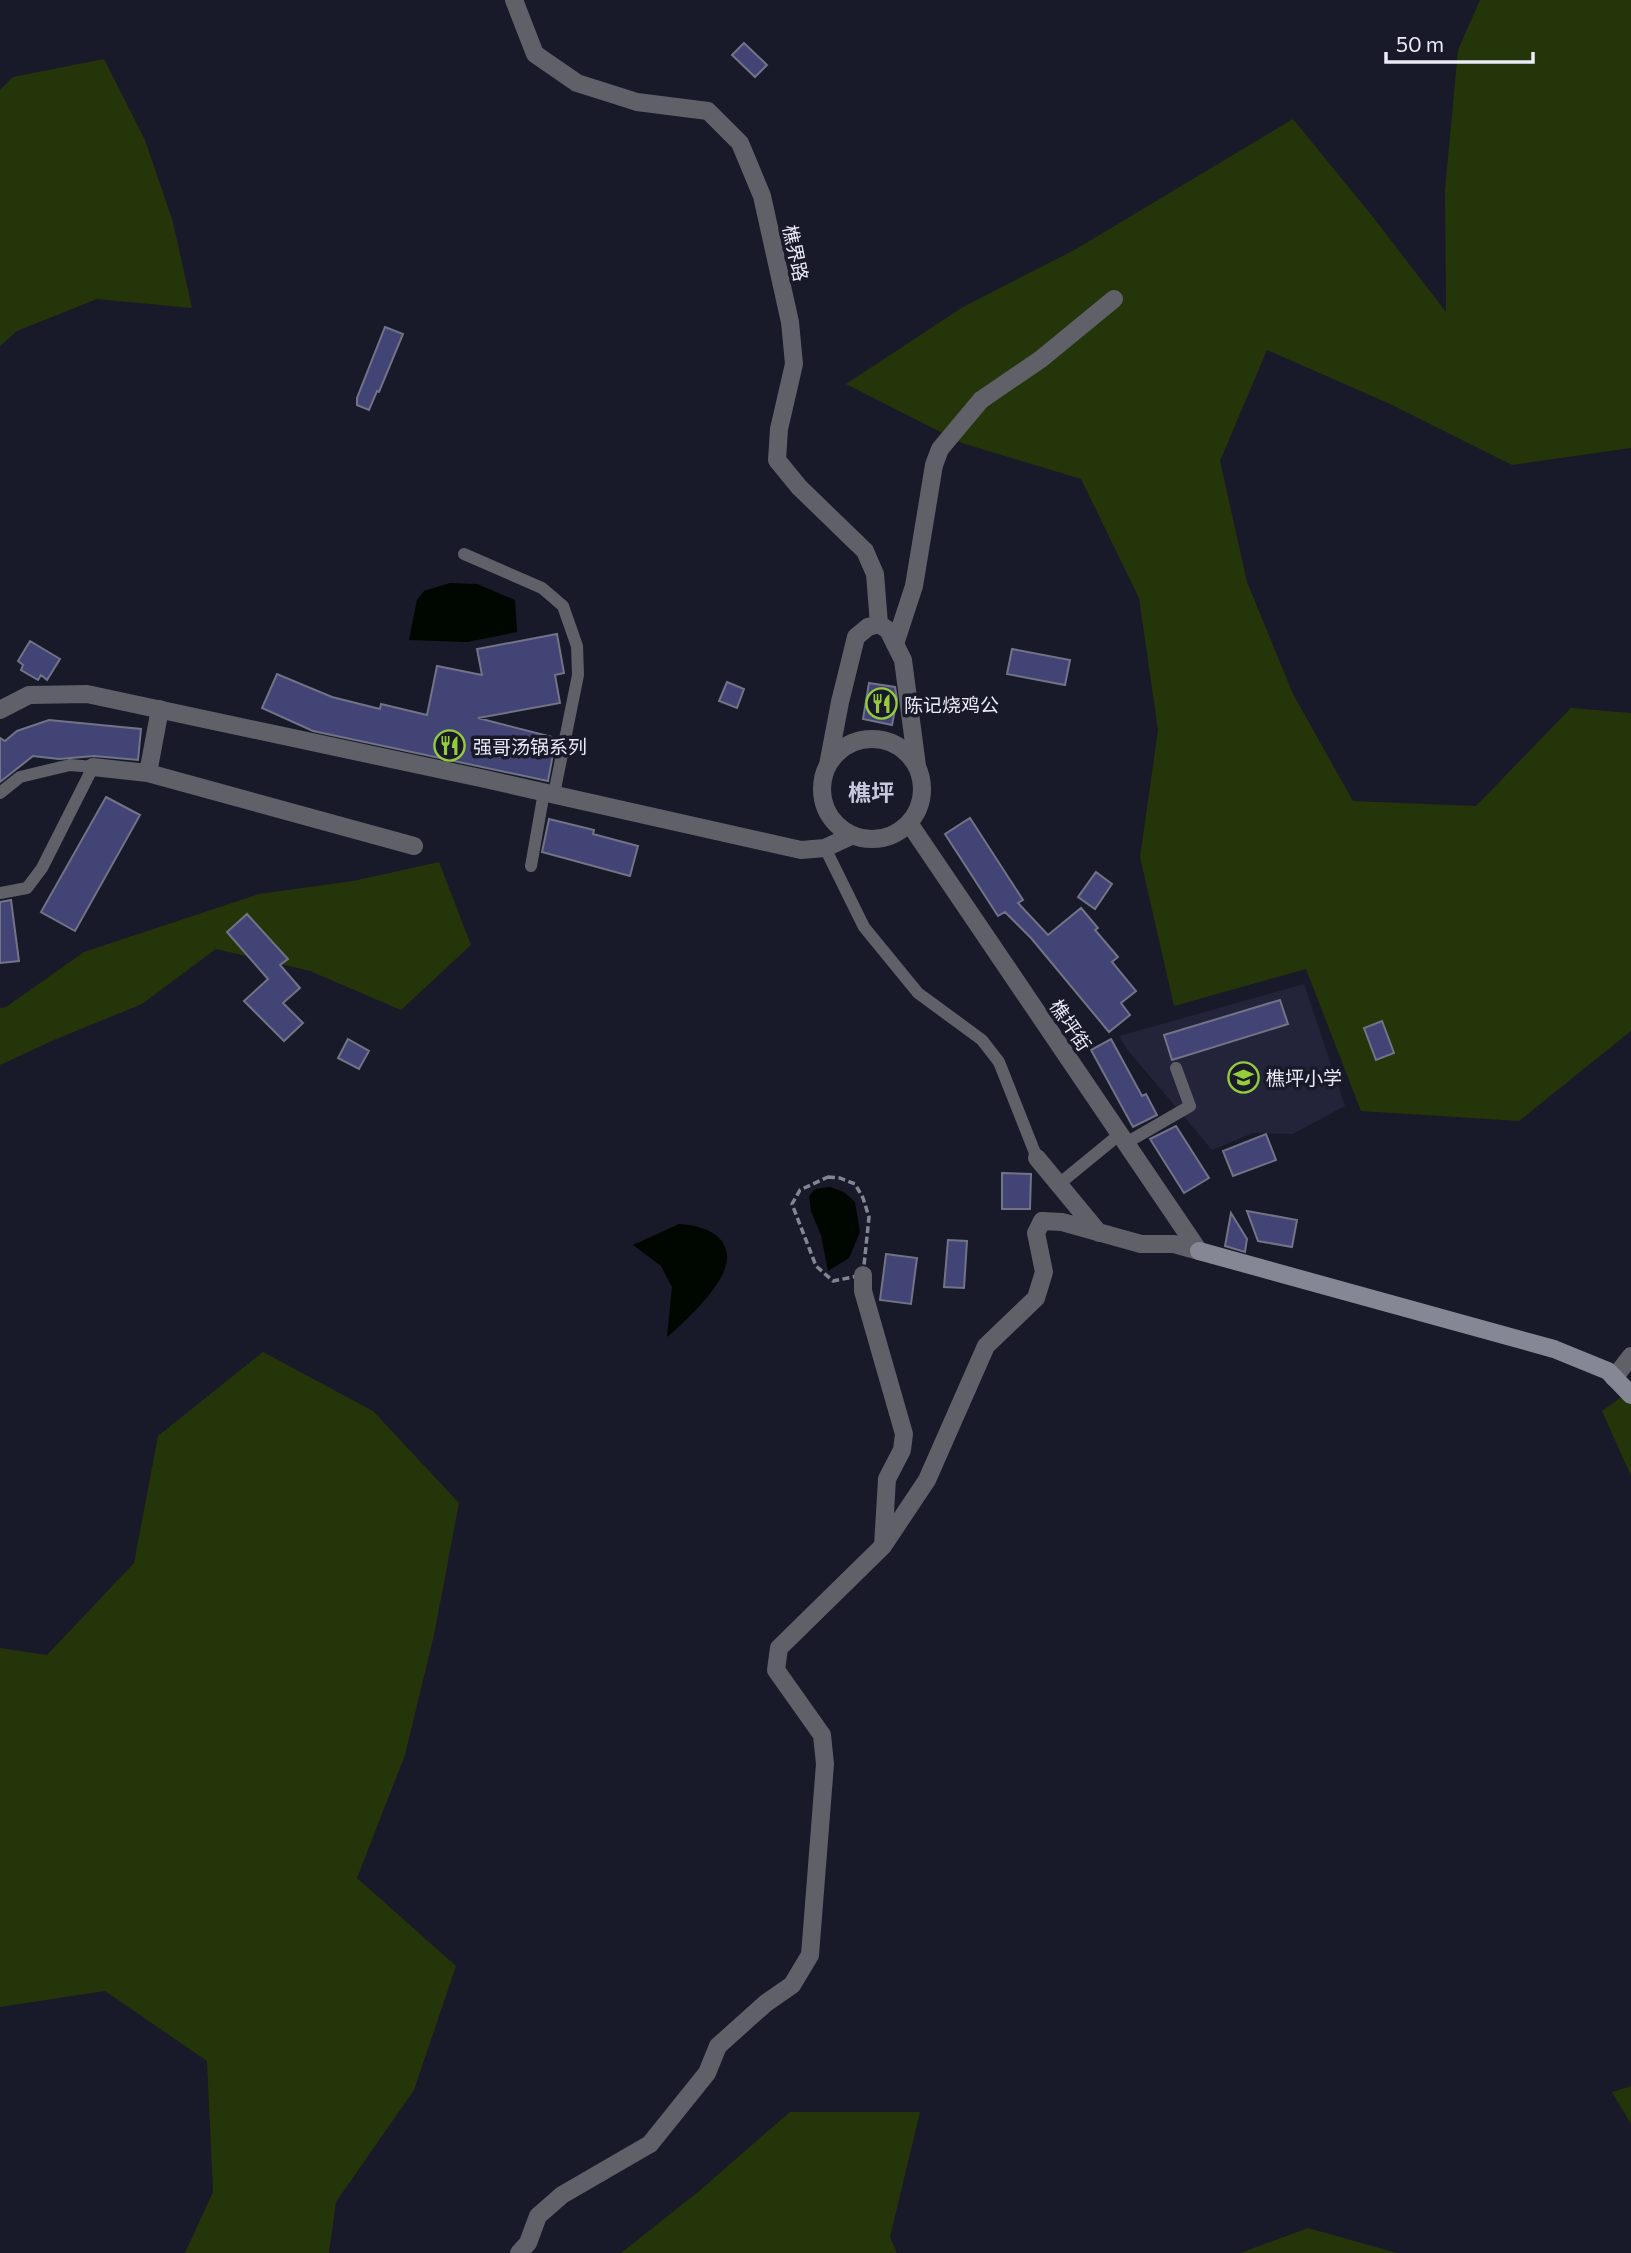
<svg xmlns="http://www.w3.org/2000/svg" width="1631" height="2253" font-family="Commissioner,'Noto Sans SC',sans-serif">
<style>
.built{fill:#232439}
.green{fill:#25350a}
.water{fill:#000600}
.building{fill:#424476;stroke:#717386;stroke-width:2}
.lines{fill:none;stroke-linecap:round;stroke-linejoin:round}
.path{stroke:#848593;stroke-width:3.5;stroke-dasharray:7 3.5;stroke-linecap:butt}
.service{stroke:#5f6068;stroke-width:12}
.minor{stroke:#5f6068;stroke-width:18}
.tertiary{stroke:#5f6068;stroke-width:18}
.secondary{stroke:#868795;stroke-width:18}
.labels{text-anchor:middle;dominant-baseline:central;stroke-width:7;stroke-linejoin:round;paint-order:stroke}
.street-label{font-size:19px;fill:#eaebf6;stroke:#181929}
.poi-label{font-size:19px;fill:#eaebf6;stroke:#181929;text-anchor:start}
.quarter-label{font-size:23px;font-weight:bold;fill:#c6c8dd;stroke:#181929}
</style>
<rect width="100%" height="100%" fill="#181929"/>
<!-- built -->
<path class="built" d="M1304 984 1345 1106 1293 1134 1253 1133 1212 1150 1126 1048 1119 1036Z"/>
<!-- green -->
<path class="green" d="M1480 0H1631V448L1512 465 1390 404 1267 350 1220 461 1247 582 1293 694 1353 801 1476 806 1571 708 1631 713V1031L1519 1121 1361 1111 1306 969 1174 1006 1140 857 1158 730 1139 598 1081 479 962 443 846 384 963 307 1076 249 1293 119 1373 217 1446 312 1445 190 1458 50Z
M104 59 145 140 173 222 192 308 97 299 17 331 0 346V90L13 77Z
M439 862 471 945 401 1010 310 971 216 949 142 1004 54 1040 0 1065V1008L6 1007 84 952 259 894 353 881Z
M263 1352 373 1411 459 1503 434 1635 405 1755 357 1878 456 1966 414 2090 336 2202 329 2253H185L213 2192 207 2061 105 1991 0 2007V1648L47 1655 134 1563 158 1436Z
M1631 1390V1476L1602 1411Z
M1631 2086V2124L1612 2092Z
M790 2112H920L890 2237 897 2253H621L698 2192Z
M1308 2228 1397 2253H1240Z"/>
<!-- water -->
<path class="water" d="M450 583 477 584 515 600 517 632 467 642 409 640 417 600 424 591Z
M830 1187 844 1192 855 1202 860 1232 849 1258 828 1271 821 1235 811 1211 809 1196 815 1189Z
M679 1224C717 1226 742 1247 717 1284 704 1303 685 1322 667 1337L672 1287 661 1266 633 1245Z"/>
<!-- building -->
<path class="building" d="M744 43 767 65 755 77 732 55Z
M385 327 403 334 379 392 377 391 369 410 357 405V398Z
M557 634 564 673 555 675 560 703 478 718 556 738 548 781 313 731 262 708 277 674 332 697 380 709 381 704 427 715 437 666 482 675 477 649Z
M30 641 60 659 47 680 41 675 38 680 21 670 23 665 18 661Z
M1012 649 1070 660 1065 685 1007 674Z
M727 682 744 689 737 708 719 701Z
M869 683 895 687 897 699 892 725 863 719Z
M49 720 141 729 138 760 94 756 59 759 33 756 0 782V738L5 741 17 731Z
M106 797 140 815 75 931 41 912Z
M970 818 1023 900 1018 903 1048 935 1081 908 1098 928 1095 930 1118 957 1112 962 1136 991 1121 1003 1130 1015 1109 1032 1031 938 1005 912 998 916 945 834Z
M549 819 594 830 593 834 638 846 630 876 542 852Z
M1096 872 1112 884 1095 909 1078 897Z
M11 900 19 961 0 963V902Z
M247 914 288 959 280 965 300 988 283 1003 303 1023 284 1041 244 1001 268 979 227 932Z
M1280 1000 1288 1024 1172 1060 1164 1035Z
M1382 1021 1394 1053 1376 1060 1364 1028Z
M348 1039 369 1051 359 1069 338 1058Z
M1111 1039 1142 1096 1146 1094 1157 1115 1133 1127 1091 1050Z
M1176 1126 1209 1178 1184 1193 1150 1139Z
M1266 1134 1276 1160 1233 1176 1223 1151Z
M1002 1173 1031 1174 1030 1209H1002Z
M1247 1211 1297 1220 1292 1247 1258 1241Z
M1231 1213 1247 1239 1245 1252 1225 1246Z
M948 1240 967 1241 964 1288 944 1287Z
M886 1254 917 1258 911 1304 880 1300Z"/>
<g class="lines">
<!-- path -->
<path class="path" d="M828 1177 840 1178 855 1184 863 1198 869 1217 863 1275 833 1281 816 1266 792 1204 800 1190Z"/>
<!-- service -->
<path class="service" d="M464 554 542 588 563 606 577 646 578 675 554 794
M0 793 20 777 70 765 93 767 42 868 27 888 0 893
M825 848 864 927 918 993 982 1040 999 1062 1037 1158
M531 866 544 792
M1126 1143 1190 1106 1176 1068
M1059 1184 1120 1134"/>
<!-- minor -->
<path class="minor" d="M895 644 914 586 934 465 940 449 981 400 1041 359 1114 299
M93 767 148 773 414 846
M148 773 160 709
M1037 1158 1099 1233
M863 1275V1291L904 1434 902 1450 887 1479 883 1546
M1614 1378 1631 1356
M519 2253 528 2243 538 2216 562 2195 650 2144 707 2073 718 2046 766 2003 792 1985 810 1955 825 1764 822 1735 776 1670 779 1648 883 1546 927 1480 986 1346 1036 1298 1044 1272 1036 1233 1042 1221 1062 1222 1141 1244H1174L1199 1251"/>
<!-- tertiary -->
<path class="tertiary" d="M514 0 535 54 577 83 637 102 708 111 740 143 762 196 790 322 794 364 779 429 777 460 799 487 865 551 875 574 879 624
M879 624 888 630 903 660 917 766
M0 710 29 695 87 694 485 779 801 850 825 848 853 835
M822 789a50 50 0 1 1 100 0a50 50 0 1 1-100 0Z
M828 765 840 702 856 637 868 627 879 624
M909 823 1199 1251"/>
<!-- secondary -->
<path class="secondary" d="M1199 1251 1554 1349 1608 1371 1631 1395"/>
</g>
<!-- icons -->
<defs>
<symbol id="restaurant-ring" viewBox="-11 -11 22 22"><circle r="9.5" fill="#181929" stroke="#95cc3b" stroke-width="1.5"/><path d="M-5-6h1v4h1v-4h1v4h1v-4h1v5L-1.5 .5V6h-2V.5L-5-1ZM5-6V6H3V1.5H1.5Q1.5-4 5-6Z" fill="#95cc3b"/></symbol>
<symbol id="school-ring" viewBox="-11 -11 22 22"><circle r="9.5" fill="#181929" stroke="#95cc3b" stroke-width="1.5"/><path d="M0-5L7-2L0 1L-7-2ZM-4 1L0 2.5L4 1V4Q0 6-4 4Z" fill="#95cc3b"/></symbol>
</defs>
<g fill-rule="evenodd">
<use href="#restaurant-ring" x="864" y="686" width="35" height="35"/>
<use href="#restaurant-ring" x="432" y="728" width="35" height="35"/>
<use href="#school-ring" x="1226" y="1060" width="35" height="35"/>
</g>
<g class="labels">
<!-- street labels -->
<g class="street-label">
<text transform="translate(796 253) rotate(78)">樵界路</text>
<text transform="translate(1071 1025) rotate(56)">樵坪街</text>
</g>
<!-- poi labels -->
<g class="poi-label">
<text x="904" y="704">陈记烧鸡公</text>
<text x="473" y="746">强哥汤锅系列</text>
<text x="1266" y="1077">樵坪小学</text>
</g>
<!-- quarter labels -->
<g class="quarter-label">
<text x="871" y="792">樵坪</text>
</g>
</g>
<!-- scale -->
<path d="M1386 52v10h147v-10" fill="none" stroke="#eaebf6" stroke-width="3.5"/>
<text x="1396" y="52" font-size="21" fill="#eaebf6" stroke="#181929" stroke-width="5" paint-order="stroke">50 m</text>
</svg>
